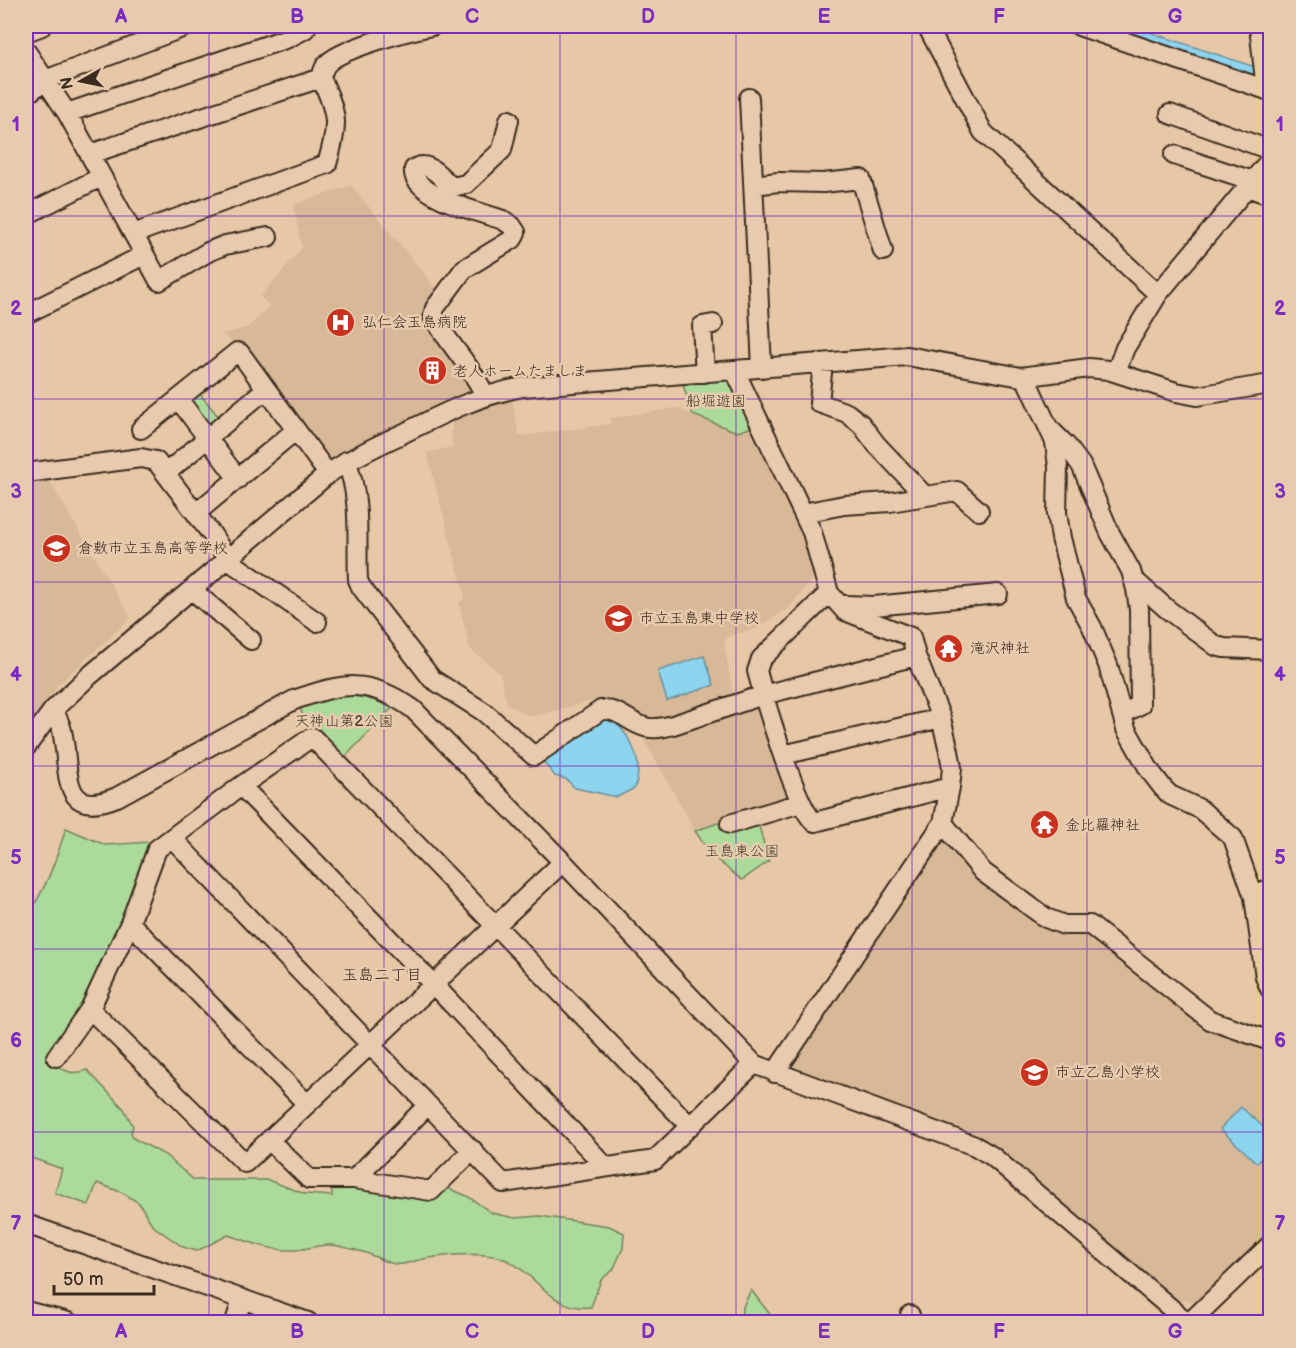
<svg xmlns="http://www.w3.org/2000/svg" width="1296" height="1348" font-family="'Balsamiq Sans','Klee One',sans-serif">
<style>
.built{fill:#d7b997}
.green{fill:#abda9a;stroke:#73825c;stroke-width:1.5}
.water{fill:#8dd4ef;stroke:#6c909b;stroke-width:1.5}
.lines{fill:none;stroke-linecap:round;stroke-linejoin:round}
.minor-casing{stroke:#3b2a1e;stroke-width:22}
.minor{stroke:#e8cbaf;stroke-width:18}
.grid{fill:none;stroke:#7b2cbf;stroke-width:1.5;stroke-opacity:0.55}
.labels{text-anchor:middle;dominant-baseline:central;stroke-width:5;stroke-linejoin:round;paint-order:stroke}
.poi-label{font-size:15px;fill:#3b2a1e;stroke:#e8cbaf;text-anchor:start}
.park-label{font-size:15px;fill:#463c2a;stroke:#e8cbaf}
.neighbourhood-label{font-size:16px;fill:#3b2a1e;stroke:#e8cbaf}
.neatline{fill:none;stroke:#7b2cbf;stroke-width:2}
.grid-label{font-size:20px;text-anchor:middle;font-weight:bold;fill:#7b2cbf}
</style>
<rect width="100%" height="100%" fill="#e6c7a6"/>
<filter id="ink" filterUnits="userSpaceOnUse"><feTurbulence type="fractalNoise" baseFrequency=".0167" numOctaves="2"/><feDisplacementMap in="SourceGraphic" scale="12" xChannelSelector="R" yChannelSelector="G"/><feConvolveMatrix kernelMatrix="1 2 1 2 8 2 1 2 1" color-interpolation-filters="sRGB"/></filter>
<g filter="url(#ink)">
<!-- built -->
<path class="built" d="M351 185 439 292 424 315 477 395 329 465 245 352 221 334 247 328 270 306 260 297 302 248 293 205Z
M511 394 519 436 611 424V418L676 408 737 432 753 427 810 547 816 574 790 607 758 628 728 636 724 644 736 709 758 705 793 800 695 831 627 709 615 700 587 702 532 717 507 704 500 673 470 649 459 604 465 597 427 453 452 447V416Z
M47 477 131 618 58 685 26 736V479Z
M948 836 977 873 1084 931 1206 1023 1270 1046V1235L1199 1303 1165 1298 984 1142 934 1120 801 1076 794 1068V1054L940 840Z"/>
<!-- green -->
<path class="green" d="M730 377 753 427 737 432 693 415 682 382Z
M197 390 222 421 208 430 189 403Z
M341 695C360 696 374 699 392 708L345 757 304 718 300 708 325 699Z
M727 820 758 823 769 861 742 880 711 855 695 831Z
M66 828 105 845 151 842 126 909 85 999 48 1058C62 1069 69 1077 87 1070L124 1109 133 1126 131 1132 133 1138 165 1155 194 1180H268L305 1194 332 1196V1184L443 1186 467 1196 492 1213 515 1218 539 1216 609 1226 624 1233 623 1248 613 1270 601 1280 591 1307C546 1312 532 1262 493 1256 472 1253 449 1255 429 1258 420 1259 411 1263 402 1264 390 1266 374 1255 363 1252 352 1249 337 1244 327 1245 313 1246 301 1251 286 1250 266 1249 247 1241 228 1235L197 1251 183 1247 153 1226 139 1203 123 1193 97 1183 89 1205 55 1193 62 1169 26 1156V917C46 890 56 860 66 828Z
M751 1290 776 1322H741L742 1309Z"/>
<!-- water -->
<path class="water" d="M1107 26H1131L1270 72V81Z
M704 656 714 685 667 701 658 671Z
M603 713C628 729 645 758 635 788L617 797 575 788 566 779 555 776 540 758Z
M1241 1107 1270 1133V1147L1257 1163 1220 1129Z"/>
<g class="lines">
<defs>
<path id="minor" d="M927 26 983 132 1158 294
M1079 26 1270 91
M1259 26 1266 90
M26 32 42 26
M26 51 67 113 159 281 208 252 225 245 268 237
M26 95 45 80 187 26
M749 98 762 368
M67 113 288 38 305 29 307 26
M1170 114 1270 150
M90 154 321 78C322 74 324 68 326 65 338 49 411 30 432 26
M1174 155 1253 181
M754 185 778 182 823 183 861 179 883 251
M1247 187 1270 195
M26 215 101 177
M133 234 327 164C339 125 338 114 321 78
M26 314 144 255
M823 363 819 403 847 413 861 424 876 444 924 495
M735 371 812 532 829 593 845 611 911 637 916 656 941 718 949 751 952 768 950 787 943 823 775 1073
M1116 372 1125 348 1158 294 1270 160
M705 373 702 326 713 324
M1025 377 1055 442 1058 467 1057 513 1061 538 1076 598 1092 627 1108 665 1126 729 1150 771 1163 788 1170 795 1200 809 1233 838 1254 897 1265 977 1270 989
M485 396C472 366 448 344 433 316L435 308 464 269 513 239 516 232 512 226 503 220C483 213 410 196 414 169 429 159 441 178 452 187L466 184 502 150 509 120
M179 400 238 479
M141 429 237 352 240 353 328 474
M1051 430 1066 445 1081 465 1110 533 1131 571 1136 589 1139 609 1140 705 1122 714
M346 461C362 498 356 541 358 580L361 587 432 679 484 712 534 756 601 710C619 708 629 723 645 727 654 730 664 727 673 725L763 695 916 656
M26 473 141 458 156 461 213 536 228 560 317 622
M166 473 266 389
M196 513 296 430
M803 513 844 505 890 502 957 491 979 511
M1133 579 1167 609 1216 646 1224 648 1270 650
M192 590 251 640
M829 593 761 659 757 671C763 694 798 815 815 822L950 787
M845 605 874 606 998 594
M53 710C56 716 61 724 62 731 71 767 58 821 117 797L294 700C343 683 368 677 413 709L563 862 754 1064 975 1146 992 1156 1187 1322
M26 747 53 710 88 677 328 474C351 458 376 446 402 434 442 414 479 395 523 387L907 356 1021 377 1089 368 1108 370 1176 392 1197 396 1270 384
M783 755 941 718
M241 786 434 985 605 1166
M943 823 983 872 1046 918 1064 925H1090L1210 1020 1270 1041
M730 824 801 803
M172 838 503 1183 655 1160 754 1064
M1254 897 1270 888
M130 923 307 1104
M90 1009 245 1163 563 862
M56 1057 90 1009 130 923 157 849 241 786 312 737 690 1126
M269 1140 309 1179H354L431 1191 473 1150
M354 1179 428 1105
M26 1224 308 1322
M26 1311 68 1322
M910 1315 911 1322
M235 1322 242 1300
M1190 1322 1270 1245"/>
</defs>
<!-- minor casing -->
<use href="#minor" class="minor-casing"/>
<!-- minor -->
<use href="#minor" class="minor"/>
</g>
</g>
<!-- grid -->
<path class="grid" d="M209 26V1322M384 26V1322M560 26V1322M736 26V1322M912 26V1322M1087 26V1322M26 216H1270M26 399H1270M26 582H1270M26 766H1270M26 949H1270M26 1132H1270"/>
<!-- icons -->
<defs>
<symbol id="hospital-disc" viewBox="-11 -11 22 22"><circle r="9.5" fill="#c8321e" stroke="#e8cbaf"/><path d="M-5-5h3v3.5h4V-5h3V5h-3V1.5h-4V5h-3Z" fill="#fff"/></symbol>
<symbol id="building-disc" viewBox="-11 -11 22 22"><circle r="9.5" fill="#c8321e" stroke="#e8cbaf"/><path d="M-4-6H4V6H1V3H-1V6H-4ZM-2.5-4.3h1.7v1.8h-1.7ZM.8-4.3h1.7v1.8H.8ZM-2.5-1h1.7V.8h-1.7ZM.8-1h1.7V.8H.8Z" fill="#fff"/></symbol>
<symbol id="school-disc" viewBox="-11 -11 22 22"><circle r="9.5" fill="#c8321e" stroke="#e8cbaf"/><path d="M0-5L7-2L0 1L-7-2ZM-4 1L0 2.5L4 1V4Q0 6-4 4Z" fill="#fff"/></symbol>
<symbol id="temple-disc" viewBox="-11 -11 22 22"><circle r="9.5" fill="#c8321e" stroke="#e8cbaf"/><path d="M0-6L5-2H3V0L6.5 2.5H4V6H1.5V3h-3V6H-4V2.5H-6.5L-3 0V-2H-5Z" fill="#fff"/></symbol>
</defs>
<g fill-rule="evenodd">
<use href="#hospital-disc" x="324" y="306" width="33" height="33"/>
<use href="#building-disc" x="416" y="354" width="33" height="33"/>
<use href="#school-disc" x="40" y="532" width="33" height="33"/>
<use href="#school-disc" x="602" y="602" width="33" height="33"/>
<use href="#temple-disc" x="932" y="632" width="33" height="33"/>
<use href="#temple-disc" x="1028" y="808" width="33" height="33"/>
<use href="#school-disc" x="1018" y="1056" width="33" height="33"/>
</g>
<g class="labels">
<!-- poi labels -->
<g class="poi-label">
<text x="362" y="322">弘仁会玉島病院</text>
<text x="453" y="371">老人ホームたましま</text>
<text x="78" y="548">倉敷市立玉島高等学校</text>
<text x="639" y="618">市立玉島東中学校</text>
<text x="970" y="648">滝沢神社</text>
<text x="1065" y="825">金比羅神社</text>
<text x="1055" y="1072">市立乙島小学校</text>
</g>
<!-- park labels -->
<g class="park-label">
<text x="716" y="401">船堀遊園</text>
<text x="344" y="721">天神山第2公園</text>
<text x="742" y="851">玉島東公園</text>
</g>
<!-- neighbourhood labels -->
<g class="neighbourhood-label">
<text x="382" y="975">玉島二丁目</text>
</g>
</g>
<!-- margin -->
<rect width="1296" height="1348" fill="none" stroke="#e8cbaf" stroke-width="66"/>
<!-- north arrow -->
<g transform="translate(81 81) rotate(261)" stroke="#e8cbaf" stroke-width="4.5" paint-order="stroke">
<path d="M0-4.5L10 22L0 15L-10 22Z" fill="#3b2a1e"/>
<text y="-9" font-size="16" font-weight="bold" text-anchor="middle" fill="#3b2a1e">N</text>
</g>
<!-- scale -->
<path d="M54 1285v9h100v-9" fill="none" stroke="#3b2a1e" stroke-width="3"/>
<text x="63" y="1285" font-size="18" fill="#3b2a1e" stroke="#e8cbaf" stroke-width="4.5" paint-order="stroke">50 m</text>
<rect x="33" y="33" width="1230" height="1282" class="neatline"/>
<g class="grid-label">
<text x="121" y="23">A</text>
<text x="297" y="23">B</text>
<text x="472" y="23">C</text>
<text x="648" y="23">D</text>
<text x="824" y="23">E</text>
<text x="999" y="23">F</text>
<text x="1175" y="23">G</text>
<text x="16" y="131">1</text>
<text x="1280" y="131">1</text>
<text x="16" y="315">2</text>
<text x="1280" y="315">2</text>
<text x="16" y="498">3</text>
<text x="1280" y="498">3</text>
<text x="16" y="681">4</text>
<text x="1280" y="681">4</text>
<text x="16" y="864">5</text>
<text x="1280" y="864">5</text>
<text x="16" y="1047">6</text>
<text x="1280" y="1047">6</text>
<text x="16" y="1230">7</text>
<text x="1280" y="1230">7</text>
<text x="121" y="1338">A</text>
<text x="297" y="1338">B</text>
<text x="472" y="1338">C</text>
<text x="648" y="1338">D</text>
<text x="824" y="1338">E</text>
<text x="999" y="1338">F</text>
<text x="1175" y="1338">G</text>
</g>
</svg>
